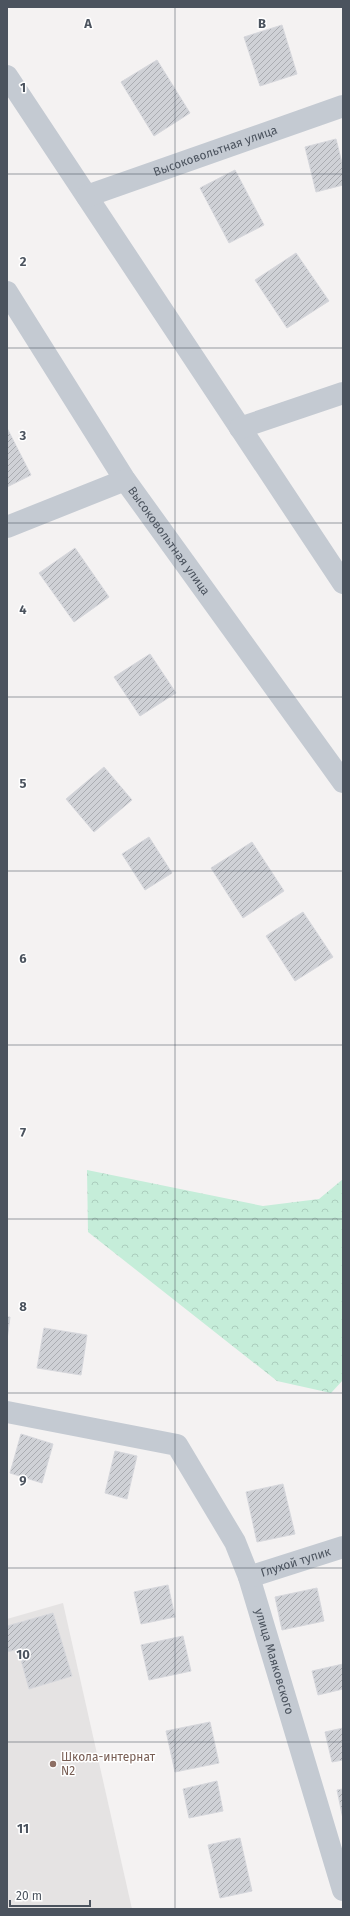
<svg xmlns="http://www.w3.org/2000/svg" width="350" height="1916" font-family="'Fira Sans',sans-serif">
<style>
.education{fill:#e5e3e3}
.forest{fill:url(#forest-crowns)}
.building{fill:url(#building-hatch);stroke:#d6d7dc}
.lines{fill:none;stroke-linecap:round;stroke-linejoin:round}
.minor{stroke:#c4cad2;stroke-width:22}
.grid{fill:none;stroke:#4b535e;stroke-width:1;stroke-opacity:0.55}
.education-dot{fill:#8d6e63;stroke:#fff;stroke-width:1.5}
.labels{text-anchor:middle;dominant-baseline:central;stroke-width:3;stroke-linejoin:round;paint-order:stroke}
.street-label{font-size:12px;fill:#4b535e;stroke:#fff}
.education-label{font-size:12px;fill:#785e54;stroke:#fff;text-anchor:start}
.grid-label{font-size:13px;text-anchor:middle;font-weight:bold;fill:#4b535e;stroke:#fff;stroke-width:3;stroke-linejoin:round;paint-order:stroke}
</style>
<defs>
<pattern id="forest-crowns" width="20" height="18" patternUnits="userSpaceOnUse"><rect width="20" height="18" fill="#c5edd9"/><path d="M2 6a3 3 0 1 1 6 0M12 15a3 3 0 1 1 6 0" fill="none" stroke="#abcdbd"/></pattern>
<pattern id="building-hatch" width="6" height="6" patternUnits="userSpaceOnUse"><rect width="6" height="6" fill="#cfd1d6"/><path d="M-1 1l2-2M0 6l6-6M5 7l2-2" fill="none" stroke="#aaacb1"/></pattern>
</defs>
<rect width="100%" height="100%" fill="#f4f2f2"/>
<!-- education -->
<path class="education" d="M63 1603 132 1909H7V1619Z"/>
<!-- forest -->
<path class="forest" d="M87 1170 263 1206 319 1199 343 1179V1380L331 1393 277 1381 88 1232Z"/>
<!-- building -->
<path class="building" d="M282 25 297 74 260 86 244 37Z
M157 60 190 113 154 136 121 82Z
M336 139 343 167V185L316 192 305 147Z
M235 170 264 225 229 243 200 188Z
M296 253 329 301 287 328 255 280Z
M7 428 31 475 7 487Z
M75 548 109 597 74 622 39 573Z
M150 654 176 693 140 716 114 677Z
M104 767 132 800 94 832 66 799Z
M149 837 172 873 145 890 122 854Z
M252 842 284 891 243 918 211 868Z
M303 912 333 957 295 981 266 936Z
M7 1317H10L7 1340Z
M44 1328 87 1335 81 1375 37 1368Z
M21 1434 53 1444 42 1483 10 1473Z
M115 1451 137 1456 127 1499 105 1493Z
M283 1484 295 1534 257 1542 246 1492Z
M168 1585 175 1617 141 1624 134 1592Z
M317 1588 324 1621 282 1630 275 1597Z
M53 1613 72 1676 29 1689 18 1649 7 1652V1626Z
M183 1636 191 1671 149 1680 141 1645Z
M343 1664V1689L318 1695 312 1671Z
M210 1722 219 1763 175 1772 166 1731Z
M343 1728V1760L332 1762 325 1732Z
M217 1781 223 1811 189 1818 183 1789Z
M343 1789V1819L337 1790Z
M240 1838 252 1891 220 1898 208 1845Z"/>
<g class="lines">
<!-- minor -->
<g class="minor">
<path d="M7 76 343 583"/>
<path id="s1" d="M87 196 343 106"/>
<path id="s2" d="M7 292 125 480 343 782"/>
<path d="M240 428 343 393"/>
<path d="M7 527 125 480"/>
<path id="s3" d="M7 1412 177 1445 235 1542 249 1577 343 1890"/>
<path id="s4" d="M249 1577 343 1547"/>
</g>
</g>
<!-- grid -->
<path class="grid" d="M175 7V1909M7 174H343M7 348H343M7 523H343M7 697H343M7 871H343M7 1045H343M7 1219H343M7 1393H343M7 1568H343M7 1742H343"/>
<!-- markers -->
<circle class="education-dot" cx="53" cy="1764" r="4"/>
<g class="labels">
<!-- street labels -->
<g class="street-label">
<text stroke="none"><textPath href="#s1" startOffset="136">Высоковольтная улица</textPath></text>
<text stroke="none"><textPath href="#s2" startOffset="297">Высоковольтная улица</textPath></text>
<text stroke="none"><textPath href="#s4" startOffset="49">Глухой тупик</textPath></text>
<text stroke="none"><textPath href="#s3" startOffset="412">улица Маяковского</textPath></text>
</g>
<!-- education labels -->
<g class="education-label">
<text x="61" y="1757">Школа-интернат<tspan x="61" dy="14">N2</tspan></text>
</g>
</g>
<g class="grid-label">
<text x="88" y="28">A</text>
<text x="262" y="28">B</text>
<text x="23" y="92">1</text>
<text x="23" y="266">2</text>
<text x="23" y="440">3</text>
<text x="23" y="614">4</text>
<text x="23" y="788">5</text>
<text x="23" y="963">6</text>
<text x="23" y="1137">7</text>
<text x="23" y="1311">8</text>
<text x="23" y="1485">9</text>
<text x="23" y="1659">10</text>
<text x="23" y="1833">11</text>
</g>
<!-- border -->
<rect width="350" height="1916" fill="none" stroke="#4b535e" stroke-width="16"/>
<!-- scale -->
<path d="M10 1900v6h80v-6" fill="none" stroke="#4b535e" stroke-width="2"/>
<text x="16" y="1900" font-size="12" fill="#4b535e" stroke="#ffffff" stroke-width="3" paint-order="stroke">20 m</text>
</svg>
